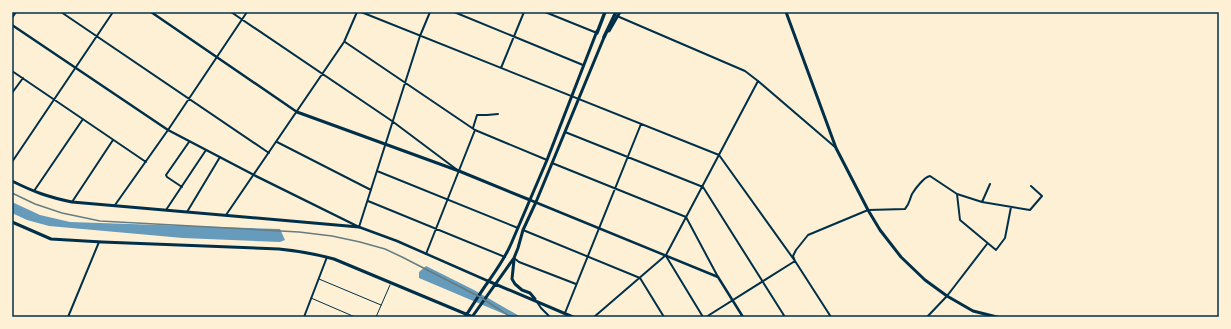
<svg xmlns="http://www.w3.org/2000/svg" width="1231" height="329" font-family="Bitter,serif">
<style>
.water{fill:#669bbc}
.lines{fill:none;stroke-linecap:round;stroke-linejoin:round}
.service{stroke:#003049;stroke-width:1}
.minor{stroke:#003049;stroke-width:2}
.tertiary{stroke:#003049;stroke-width:2.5}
.secondary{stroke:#003049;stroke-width:3}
.trunk{stroke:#003049;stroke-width:3.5}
.rail{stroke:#657d81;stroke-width:1.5}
.neatline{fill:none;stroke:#003049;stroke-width:1.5}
</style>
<rect width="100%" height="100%" fill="#fdf0d5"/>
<!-- water -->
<path class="water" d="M12 202 40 215 70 222 280 229 285 240 280 242 183 238 49 226 27 220 12 213Z
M426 266 474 290 521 317H511L419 278V272Z"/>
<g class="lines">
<!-- service -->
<path class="service" d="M319 279 381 305
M311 298 355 317
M376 317 390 285"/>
<!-- minor -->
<path class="minor" d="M61 12 269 153
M231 12 392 121 456 169
M361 12 719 155 795 261 831 317
M454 12 583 65
M545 12 597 33
M617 16 745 71 758 81 835 147
M12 18 16 12
M345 42 475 130 547 160
M501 68 524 12
M12 71 146 162
M12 93 23 78
M473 128 477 115H487L498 114
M565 132 703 187 785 317
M277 142 371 190
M12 162 113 12
M552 163 686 217 718 277
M377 171 518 228
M182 187 167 177 166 175 189 142
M34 191 83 119
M368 201 505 257
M72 202 113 140
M982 202 990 184
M115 205 168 130 247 12
M1011 207 1005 238 996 250 960 220 957 194 982 202 1030 210 1042 196 1031 186
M166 210 206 150
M187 212 220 157
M226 215 344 42 357 12
M359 227 420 36 430 12
M523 230 640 278 664 317
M426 254 475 130
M666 256 703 317
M514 258 519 262 576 284
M537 302 541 308 550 317
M565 313 641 124
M68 317 99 242
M304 317 327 257
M594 317 666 255 758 81
M706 317 795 261 793 256 796 250 808 235 868 210 905 209C910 203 909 201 912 194 915 189 924 177 930 176L957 194
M927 317 947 296 987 244"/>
<!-- tertiary -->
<path class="tertiary" d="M151 12 297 112
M12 25 168 130 254 175 359 227 397 241 488 281
M530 200 718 277 743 317"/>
<!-- secondary -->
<path class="secondary" d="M786 12 836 148 868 210 880 230 901 257 925 280 947 296 973 311 997 317
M609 31 620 12
M297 112 459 171 530 200
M12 181C34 192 48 197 72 202L359 227
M12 222 51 239 102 242 279 249C298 251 316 254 334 259L473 317
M514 260 512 279 515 284 522 290 530 293 535 299
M488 281 573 317
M465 317C473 305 480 293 488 282 497 269 505 258 511 244L547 160 597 31
M472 317 514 258 518 248 523 230 536 202 605 35"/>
<!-- trunk -->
<path class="trunk" d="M597 33 605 12
M604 37 616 12"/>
<!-- rail -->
<path class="rail" d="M12 193 35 204 62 213 100 221 299 232 332 236 360 242 385 249 402 257 480 297 511 317"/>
</g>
<!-- border -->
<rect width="1231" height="329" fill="none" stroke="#fdf0d5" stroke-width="26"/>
<rect x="13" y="13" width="1205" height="303" class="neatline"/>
</svg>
